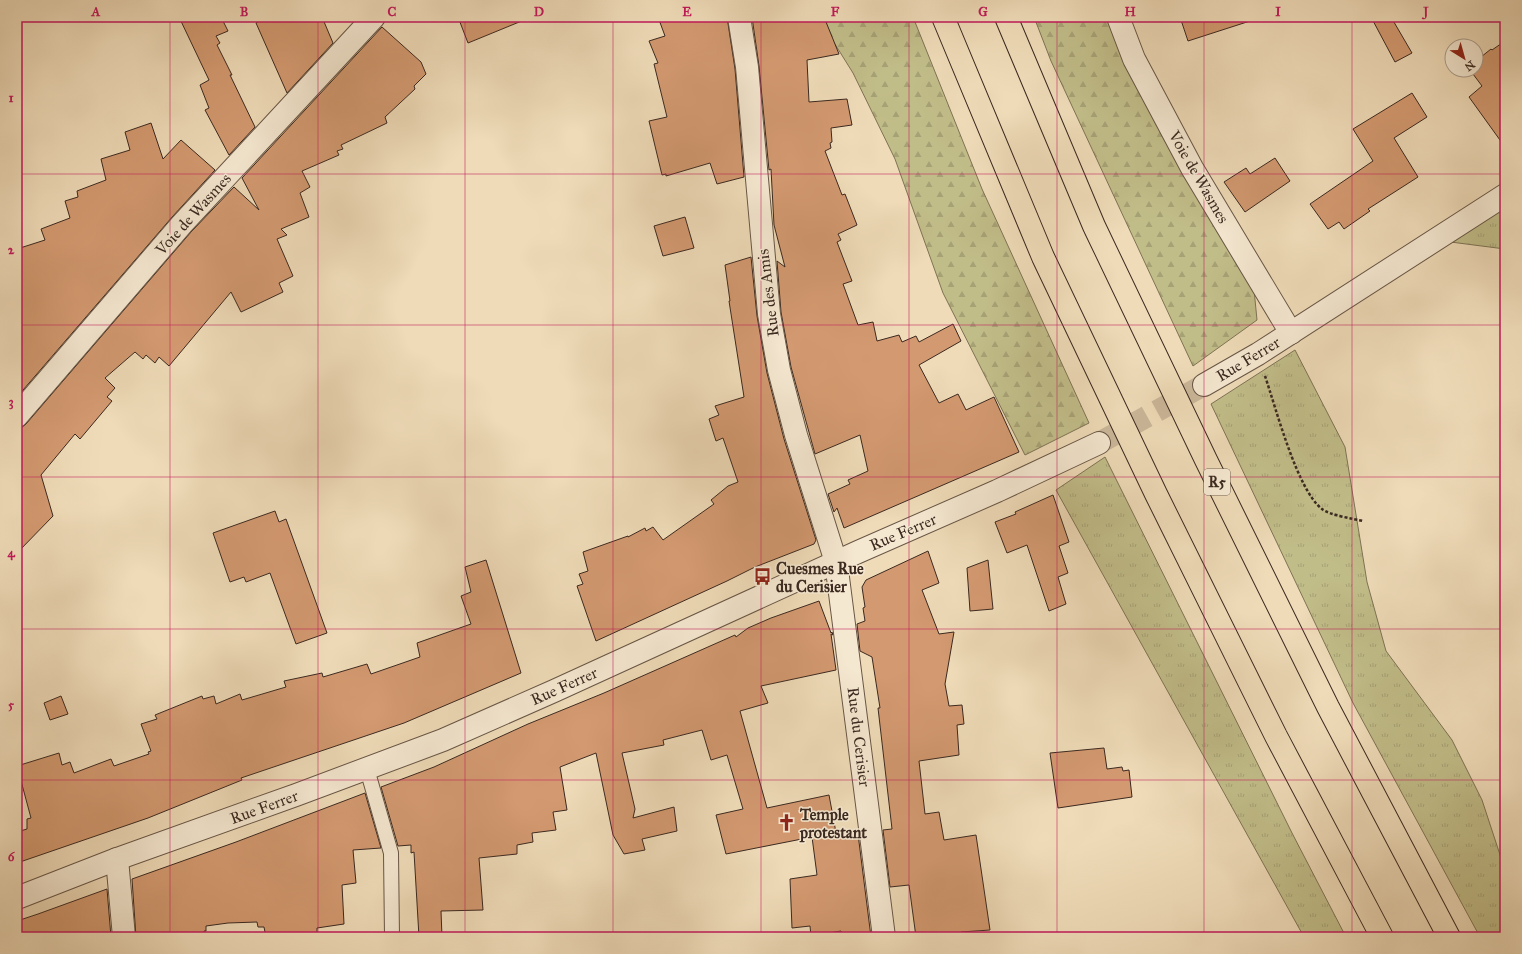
<svg xmlns="http://www.w3.org/2000/svg" width="1522" height="954" font-family="'IM FELL Great Primer',serif">
<style>
.grass{fill:url(#grass-tufts);stroke:#7e7354}
.forest{fill:url(#forest-firs);stroke:#7e7354}
.building{fill:#d39970;stroke:#3b2920}
.lines{fill:none;stroke-linecap:round;stroke-linejoin:round}
.tertiary-tunnel{stroke:#cbb79a;stroke-width:22;stroke-dasharray:22 11;stroke-linecap:butt}
.service-casing{stroke:#685646;stroke-width:16}
.minor-casing{stroke:#685646;stroke-width:24}
.tertiary-casing{stroke:#685646;stroke-width:24}
.motorway-casing{stroke:#3b2920;stroke-width:24}
.path{stroke:#3b2920;stroke-width:2.5;stroke-dasharray:3 2;stroke-linecap:butt}
.service{stroke:#f5e8d1;stroke-width:14}
.minor{stroke:#f5e8d1;stroke-width:22}
.tertiary{stroke:#f5e8d1;stroke-width:22}
.motorway{stroke:#efdbb8;stroke-width:22}
.grid{fill:none;stroke:#c2185b;stroke-width:1;stroke-opacity:0.55}
.labels{text-anchor:middle;dominant-baseline:central;stroke-width:3;stroke-linejoin:round;paint-order:stroke}
.shield{fill:#f5e8d1;stroke:#736255;stroke-width:1}
.shield-label{font-size:15px;font-weight:bold;fill:#3b2920}
.street-label{font-size:16px;fill:#3b2920;stroke:#f5e8d1}
.poi-label{font-size:16px;font-weight:bold;fill:#3b2920;stroke:#f5e8d1;text-anchor:start}
.neatline{fill:none;stroke:#c2185b;stroke-width:1.5}
.grid-label{font-size:13px;text-anchor:middle;font-weight:bold;fill:#c2185b}
</style>
<defs>
<pattern id="grass-tufts" width="24" height="20" patternUnits="userSpaceOnUse"><rect width="24" height="20" fill="#c1bd89"/><path d="M3 7l-1-3M5 7V3M7 7l1-3M15 17l-1-3M17 17v-4M19 17l1-3" fill="none" stroke="#a7a276"/></pattern>
<pattern id="forest-firs" width="22" height="20" patternUnits="userSpaceOnUse"><rect width="22" height="20" fill="#c1bd89"/><path d="M5 1l3.5 6h-7zM16 11l3.5 6h-7z" fill="#a7a276"/></pattern>
</defs>
<rect width="100%" height="100%" fill="#efdbb8"/>
<filter id="stains"><feTurbulence type="fractalNoise" baseFrequency=".005" numOctaves="4"/><feColorMatrix values="0 0 0 0 .2 0 0 0 0 .09 0 0 0 0 .02 0 0 0 .5 -.17"/></filter>
<radialGradient id="worn" r=".72"><stop offset=".6" stop-color="#630" stop-opacity="0"/><stop offset="1" stop-color="#630" stop-opacity=".3"/></radialGradient>
<!-- grass -->
<path class="grass" d="M1505 195V249L1435 240Z
M1295 350 1345 447 1367 582 1386 651 1452 740 1482 800 1505 870V937H1480L1353 703 1211 404Z
M1105 457 1292 833 1346 937H1304L1056 490Z"/>
<!-- forest -->
<path class="forest" d="M818 17H913L982 189 1089 423 1025 455 943 293 895 159 853 73Z
M1034 17H1118L1252 269 1257 320 1193 366 1051 61Z"/>
<!-- building -->
<path class="building" d="M179 17H221L228 31 216 36 220 43 217 45 232 75H230L255 127 229 155 205 110 209 108 200 85 209 80Z
M266 17H322L333 43 287 93 256 23Z
M458 17H529V18L468 43Z
M658 17H727L735 69 744 177 717 184 710 163 666 176V174L662 175 649 121 667 117 654 64 658 63 649 41 665 36Z
M752 17H824L839 54 807 60 809 102 847 99 852 125 831 128 832 142 830 143 831 148 825 151 842 195 845 194 857 225 838 234 841 240 837 242 852 281 843 284 858 325 873 322 877 341 899 335 902 342 916 336 919 342 953 324 961 341 919 365 939 403 958 394 966 410 994 397 1019 452 844 528 837 508 834 512 828 494 850 484 848 480 868 471 860 435 815 454 791 367 781 312 777 261 785 267 774 225 771 169 769 170 759 66Z
M1180 17H1249L1250 21 1188 41Z
M1371 17H1391L1412 53 1395 62Z
M382 27 421 62 426 74 414 86 415 89 385 117 387 123 341 145 343 149 337 151 339 155 302 171 310 187 300 193 309 217 281 229 287 235 277 239 293 276 279 283 283 292 241 312 231 292 169 366 159 357 155 363 146 355 143 359 135 352 105 378 115 388 107 397 112 401 80 439 75 434 41 475 53 516 17 553V428H21L26 424 191 232 234 187 259 210 242 178Z
M1505 41V147L1469 97 1482 86 1470 70H1476V61L1491 49 1492 50Z
M1412 93 1427 117 1394 138 1418 177 1368 209 1370 211 1344 229 1339 222 1328 229 1310 204 1373 161 1353 129Z
M151 123 163 159 181 140 215 170 173 216 17 397V268L20 267 17 249 45 240 41 229 70 218 65 201 78 197 77 191 106 180 101 159 130 150 125 132Z
M1275 158 1290 181 1245 212 1224 182 1246 168 1250 174Z
M685 217 694 248 663 256 654 226Z
M751 257 757 316 767 373 784 439 816 540 814 544 755 567 727 581 596 641 577 586 583 584 579 574 588 571 583 552 628 536V537L645 528 646 531 653 527 663 540 714 504 711 500 728 486 738 482 723 438 716 441 709 419 719 415 715 406 744 397 729 301H730L725 265Z
M1053 495 1069 542 1059 546 1068 573 1058 577 1066 604 1049 611 1027 545 1007 553 995 522 1016 514 1015 512Z
M275 511 279 522 286 519 327 633 296 644 270 573 246 582 244 577 230 582 213 533Z
M928 551 939 583 922 590 939 634 954 632 945 684 949 706 962 705 964 724 957 725 959 755 919 761 925 814 939 812 944 840 976 835 990 930 961 932 962 937H916L909 885 890 887 883 830 892 829 878 708H880L872 657 860 651 857 624 865 621 863 608 865 607 862 587 866 580Z
M486 560 521 673 404 723 241 778 242 780 148 818 17 863V832L27 829V819L31 818 17 766 59 753 62 765 70 762 74 773 111 759 114 766 149 754 148 752 151 751 141 724 157 719 155 715 202 696 203 699 214 696 216 704 240 694 242 700 286 687 284 681 322 673 323 677 367 664 371 674 420 657 417 643 471 624 461 596 471 592 465 567Z
M988 560 993 609 970 611 967 568Z
M819 601 831 633 832 632 833 635 831 634 836 670 761 686 768 703 740 711 767 808 829 795 837 838 858 834 871 937H841V931L811 936 810 926 792 928 790 879 817 875 812 837 726 854 716 815 743 809 727 755 711 760 702 730 663 740 664 745 622 753 635 809 633 818 674 807 677 831 642 839 645 850 624 854 613 835 596 753 560 767 567 810 553 812 556 830 532 833 533 842 517 845V854L479 858 483 910 441 911 442 937H419L414 852 411 853V845L398 846 381 787 434 767 528 724 604 693 735 635 736 637 748 628 771 618Z
M61 696 68 714 50 720 44 703Z
M1104 748 1107 769 1122 767 1123 771 1129 770 1132 797 1058 808 1050 753Z
M365 793 381 848 353 850 356 883 342 885 344 924 317 928V933L309 934 310 937H266L264 927H258L257 922 228 923 206 926V931H204L205 937H136L132 879 236 842Z
M107 889 111 937H17V921L38 914Z"/>
<g class="lines">
<!-- tertiary-tunnel -->
<path class="tertiary-tunnel" d="M1099 443 1204 385"/>
<defs>
<path id="service" d="M367 769 391 853 392 937"/>
<path id="minor" d="M739 17 747 67 769 314 779 370 796 435 836 562 884 937
M1118 17 1134 59 1192 168 1291 333
M17 416 182 224 374 17
M117 859 124 937"/>
<path id="tertiary" d="M1204 385 1258 354 1505 195
M17 898 117 859 296 795 443 740 554 691 858 552 997 491 1099 443"/>
<path id="motorway" d="M943 17 1043 257 1156 494 1276 736 1382 937
M1006 17 1094 226 1206 460 1328 707 1449 937"/>
</defs>
<!-- service casing -->
<use href="#service" class="service-casing"/>
<!-- minor casing -->
<use href="#minor" class="minor-casing"/>
<!-- tertiary casing -->
<use href="#tertiary" class="tertiary-casing"/>
<!-- motorway casing -->
<use href="#motorway" class="motorway-casing"/>
<!-- path -->
<path class="path" d="M1265 376C1276 408 1297 490 1322 509 1329 515 1354 519 1363 521"/>
<!-- service -->
<use href="#service" class="service"/>
<!-- minor -->
<use href="#minor" class="minor"/>
<!-- tertiary -->
<use href="#tertiary" class="tertiary"/>
<!-- motorway -->
<use href="#motorway" class="motorway"/>
</g>
<!-- grid -->
<path class="grid" d="M170 17V937M318 17V937M465 17V937M613 17V937M761 17V937M909 17V937M1057 17V937M1204 17V937M1352 17V937M17 174H1505M17 325H1505M17 477H1505M17 629H1505M17 780H1505"/>
<!-- icons -->
<defs>
<symbol id="bus-bare" viewBox="-9 -9 18 18"><path d="M-5-6H5V4H4V6H2V4H-2V6H-4V4H-5ZM-3.5-4V0h7V-4ZM-3.5 1.2v1.5H-2V1.2ZM2 1.2v1.5H3.5V1.2Z" fill="#8f2418" stroke="#f5e8d1" stroke-width="2.5" paint-order="stroke"/></symbol>
<symbol id="church-bare" viewBox="-9 -9 18 18"><path d="M-1.2-6h2.4v3.5h3.3v2.4h-3.3V6h-2.4V-.1h-3.3v-2.4h3.3Z" fill="#8f2418" stroke="#f5e8d1" stroke-width="2.5" paint-order="stroke"/></symbol>
</defs>
<g fill-rule="evenodd">
<use href="#bus-bare" x="750" y="564" width="25" height="25"/>
<use href="#church-bare" x="774" y="810" width="25" height="25"/>
</g>
<g class="labels">
<!-- shield labels -->
<rect class="shield" x="1204" y="469" width="26" height="26" rx="3"/>
<g class="shield-label">
<text x="1217" y="482">R5</text>
</g>
<!-- street labels -->
<g class="street-label">
<text transform="translate(1199 177) rotate(60)">Voie de Wasmes</text>
<text transform="translate(193 214) rotate(-48)">Voie de Wasmes</text>
<text transform="translate(768 293) rotate(-97)">Rue des Amis</text>
<text transform="translate(1248 359) rotate(-31)">Rue Ferrer</text>
<text transform="translate(903 532) rotate(-23)">Rue Ferrer</text>
<text transform="translate(564 686) rotate(-24)">Rue Ferrer</text>
<text transform="translate(859 737) rotate(83)">Rue du Cerisier</text>
<text transform="translate(264 807) rotate(-20)">Rue Ferrer</text>
</g>
<!-- poi labels -->
<g class="poi-label">
<text x="776" y="568">Cuesmes Rue<tspan x="776" dy="18">du Cerisier</tspan></text>
<text x="800" y="814">Temple<tspan x="800" dy="18">protestant</tspan></text>
</g>
</g>
<!-- margin -->
<rect width="1522" height="954" fill="none" stroke="#efdbb8" stroke-width="44"/>
<!-- north arrow -->
<g transform="translate(1464 58) rotate(143)"><circle r="19" fill="#f5e8d1" stroke="#ab9c8a"/>
<path d="M0-3L7 15L0 10L-7 15Z" fill="#8f2418"/>
<text y="-6" font-size="11" font-weight="bold" text-anchor="middle" fill="#3b2920">N</text>
</g>
<rect x="22" y="22" width="1478" height="910" class="neatline"/>
<g class="grid-label">
<text x="96" y="16">A</text>
<text x="244" y="16">B</text>
<text x="392" y="16">C</text>
<text x="539" y="16">D</text>
<text x="687" y="16">E</text>
<text x="835" y="16">F</text>
<text x="983" y="16">G</text>
<text x="1130" y="16">H</text>
<text x="1278" y="16">I</text>
<text x="1426" y="16">J</text>
<text x="11" y="102">1</text>
<text x="11" y="254">2</text>
<text x="11" y="406">3</text>
<text x="11" y="557">4</text>
<text x="11" y="709">5</text>
<text x="11" y="861">6</text>
</g>
<rect width="100%" height="100%" filter="url(#stains)"/>
<rect width="100%" height="100%" fill="url(#worn)"/>
</svg>
